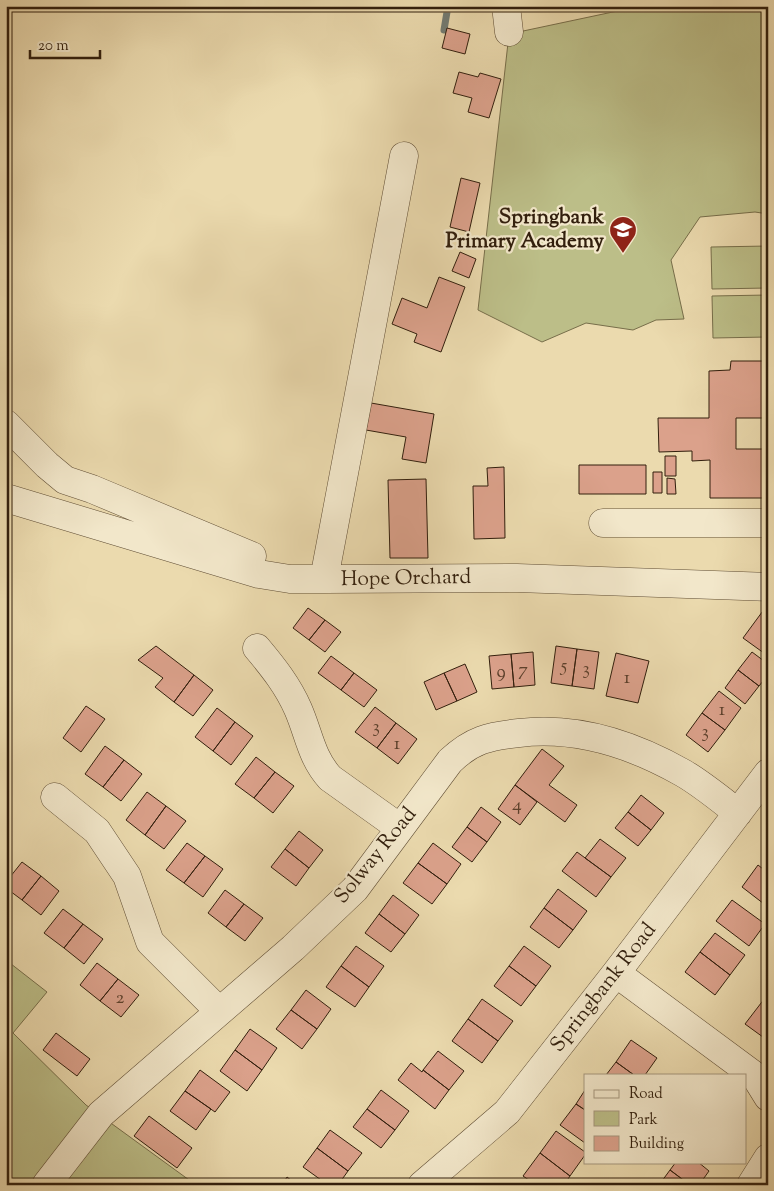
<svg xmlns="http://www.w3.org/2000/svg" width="774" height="1191" font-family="'Sorts Mill Goudy',serif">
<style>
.green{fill:#bcbe88;stroke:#776e4a}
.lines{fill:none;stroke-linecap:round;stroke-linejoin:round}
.stream{stroke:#727b72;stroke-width:7}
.building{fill:#dba18b;stroke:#321f0d}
.minor-casing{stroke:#604e35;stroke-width:29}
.minor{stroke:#f2e7ca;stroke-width:28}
.labels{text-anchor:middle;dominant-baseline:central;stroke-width:4.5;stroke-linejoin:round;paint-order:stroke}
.number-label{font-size:19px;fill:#5c402c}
.poi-label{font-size:21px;font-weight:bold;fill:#321f0d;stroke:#f2e7ca;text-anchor:end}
.street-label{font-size:21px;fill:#321f0d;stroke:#f2e7ca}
</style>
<rect width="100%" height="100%" fill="#ebdaae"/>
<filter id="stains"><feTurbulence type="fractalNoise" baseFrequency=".004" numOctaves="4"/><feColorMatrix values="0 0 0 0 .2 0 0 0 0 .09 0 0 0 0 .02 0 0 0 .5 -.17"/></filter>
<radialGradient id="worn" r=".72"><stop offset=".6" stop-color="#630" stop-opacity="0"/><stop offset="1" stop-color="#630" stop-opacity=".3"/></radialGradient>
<!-- green -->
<path class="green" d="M641 6H768V214L755 212 700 217 671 260 684 319 656 320 633 330 586 323 542 342 478 310 509 34Z
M768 246V288L712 289 711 247Z
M768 295V337L713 338 712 296Z
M6 960 47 992 13 1033 86 1105 196 1185H6Z"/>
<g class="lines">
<!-- stream -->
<path class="stream" d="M444 30 448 6"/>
</g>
<!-- building -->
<path class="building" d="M447 28 470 34 465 54 442 48Z
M459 72 478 77 480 73 501 79 489 118 468 112 472 98 453 93Z
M461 178 480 183 469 232 450 227Z
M460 252 476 259 469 278 452 271Z
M439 277 465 287 441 352 414 342 417 334 392 324 402 298 427 308Z
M731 361H767L768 418H736V449H768V498H710V460L692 461V451L659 452 658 418H709V371L730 370Z
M371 403 434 414 426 463 402 459 406 437 366 430Z
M665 456H676V476H665Z
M579 465H646V494H579Z
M504 467 505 538 474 539 473 486H488L487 468Z
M653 472H662V493H653Z
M667 478 675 479 676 494H667Z
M426 479 428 558H390L388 480Z
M768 604V656L743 638Z
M308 608 325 620 309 640 293 628Z
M325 620 341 632 325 652 309 640Z
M156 646 194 675 174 702 155 687 163 678 138 660Z
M556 646 577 649 572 686 551 683Z
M577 649 599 652 594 689 572 686Z
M533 652 535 685 514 687 511 654Z
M752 652 768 664V675L759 686 738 670Z
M616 653 649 661 638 703 606 696Z
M511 654 514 687 492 689 489 656Z
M331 656 354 673 341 690 318 673Z
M465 664 477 692 457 701 444 673Z
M738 670 759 686 745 704 725 688Z
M354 673 377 690 364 707 341 690Z
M444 673 457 701 436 710 424 682Z
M194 675 213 690 193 716 174 702Z
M719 691 741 708 725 730 702 713Z
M86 706 105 719 81 752 63 738Z
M375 707 396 723 377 748 355 732Z
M217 708 235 722 213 751 195 737Z
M702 713 725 730 708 752 686 735Z
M235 722 253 736 231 765 213 751Z
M396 723 417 739 398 764 377 748Z
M105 746 124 760 103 787 85 774Z
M542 749 564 766 549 785 577 805 565 822 515 785Z
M256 757 275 772 254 798 235 784Z
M124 760 142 774 121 801 103 787Z
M275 772 294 786 273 813 254 798Z
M515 785 537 802 520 825 498 809Z
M147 792 166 806 145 835 126 820Z
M641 795 664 813 651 830 628 812Z
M166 806 186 821 164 849 145 835Z
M481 807 501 822 487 842 467 827Z
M628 812 651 830 638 846 615 828Z
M467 827 487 842 472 862 452 847Z
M299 831 323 850 309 868 285 849Z
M600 839 626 858 611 877 585 858Z
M187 843 205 856 184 883 166 870Z
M433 843 461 864 447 884 418 863Z
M285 849 309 868 296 886 271 867Z
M577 852 611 877 596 897 562 871Z
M205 856 223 869 203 897 184 883Z
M22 862 41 876 22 900 6 888V882Z
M418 863 447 884 432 904 403 883Z
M758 865 768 873V907L742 887Z
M41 876 59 891 41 915 22 900Z
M558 889 587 911 573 930 544 908Z
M225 890 244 904 226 927 208 913Z
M393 895 419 915 405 934 379 914Z
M732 900 765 924 749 946 716 921Z
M244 904 263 918 245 941 226 927Z
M544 908 573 930 559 948 530 927Z
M63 909 83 924 64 948 44 933Z
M379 914 405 934 391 952 365 933Z
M83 924 103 939 84 964 64 948Z
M715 933 745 955 730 975 700 952Z
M356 946 384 966 369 987 341 966Z
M524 946 551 966 536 986 509 966Z
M700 952 730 975 715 995 685 972Z
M97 963 118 979 100 1001 80 985Z
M341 966 369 987 355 1007 326 987Z
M509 966 536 986 521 1006 494 986Z
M118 979 139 995 121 1017 100 1001Z
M306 990 331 1009 317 1029 291 1010Z
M768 994V1039L767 1040 745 1024Z
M482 999 513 1021 498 1041 468 1019Z
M291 1010 317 1029 302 1049 276 1029Z
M468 1019 498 1041 482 1063 452 1041Z
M250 1029 277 1048 262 1070 235 1050Z
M56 1033 90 1059 77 1076 43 1050Z
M631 1040 657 1058 645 1075H634L616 1062Z
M235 1050 262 1070 247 1091 220 1071Z
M438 1051 464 1071 449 1090 423 1070Z
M616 1062 634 1075H606Z
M411 1063 422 1072 423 1070 449 1090 435 1109 398 1080Z
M200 1070 230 1092 215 1112 185 1091Z
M381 1090 409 1111 395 1130 367 1109Z
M585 1090V1110L576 1104Z
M185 1091 211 1109 196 1130 170 1111Z
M576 1104 585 1110V1143L560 1125Z
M367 1109 395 1130 381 1148 353 1127Z
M149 1116 192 1148 177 1168 134 1136Z
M330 1130 362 1153 348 1171 317 1148Z
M556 1131 585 1152V1155L570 1176 540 1153Z
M317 1148 348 1171 338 1185H328L303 1167Z
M540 1153 570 1176 564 1185H536L523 1176Z
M676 1162H698L709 1171 699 1185H690L670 1170Z
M670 1170 690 1185H659Z
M287 1177 297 1185H282Z"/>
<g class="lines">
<defs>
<path id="minor" d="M506 6 509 32
M404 156 324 579 517 578 768 587
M6 424 47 465 65 480 92 489 252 556
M6 498 259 574 290 579H324
M603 523H768
M257 648C273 667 288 686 298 709 309 734 311 757 330 778L400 828
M55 797 97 831 127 876 150 942 219 1011
M616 973 755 1076 768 1097
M46 1185 101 1114 293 948 355 889 450 761C472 740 489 736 519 733 577 726 632 744 683 773 702 784 720 799 738 813
M422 1185 507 1112 616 973 768 773
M751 1185 768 1158"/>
</defs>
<!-- minor casing -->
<use href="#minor" class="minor-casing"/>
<!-- minor -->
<use href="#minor" class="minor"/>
</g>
<!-- icons -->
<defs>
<symbol id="school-pin" viewBox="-11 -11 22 30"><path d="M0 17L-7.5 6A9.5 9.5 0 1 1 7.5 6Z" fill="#8f2418" stroke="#f2e7ca"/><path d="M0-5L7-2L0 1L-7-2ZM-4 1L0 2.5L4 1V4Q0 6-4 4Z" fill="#fff"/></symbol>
</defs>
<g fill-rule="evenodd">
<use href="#school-pin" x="607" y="214" width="32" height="43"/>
</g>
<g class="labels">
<!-- number labels -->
<g class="number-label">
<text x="564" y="666">5</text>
<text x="586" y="669">3</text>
<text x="523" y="670">7</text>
<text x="501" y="672">9</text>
<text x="627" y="678">1</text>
<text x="722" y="710">1</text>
<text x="376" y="727">3</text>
<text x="705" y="732">3</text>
<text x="397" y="744">1</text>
<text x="517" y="805">4</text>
<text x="120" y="998">2</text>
</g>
<!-- poi labels -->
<g class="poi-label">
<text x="604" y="218">Springbank<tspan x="604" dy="24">Primary Academy</tspan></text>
</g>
<!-- street labels -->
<g class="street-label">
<text transform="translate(406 579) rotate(-1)">Hope Orchard</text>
<text transform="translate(376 856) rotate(-51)">Solway Road</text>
<text transform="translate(604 988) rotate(-52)">Springbank Road</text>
</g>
</g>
<!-- margin -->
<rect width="774" height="1191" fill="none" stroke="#ebdaae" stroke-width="25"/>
<rect x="8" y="8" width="759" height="1176" fill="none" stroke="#321f0d" stroke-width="2.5"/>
<rect x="12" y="12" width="749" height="1166" fill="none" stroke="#321f0d"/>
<!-- legend -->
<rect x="584" y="1074" width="162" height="90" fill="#f2e7ca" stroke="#a5977e"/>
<rect x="594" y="1090" width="25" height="8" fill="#f2e7ca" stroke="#a5977e"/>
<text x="629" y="1098" font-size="15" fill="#321f0d">Road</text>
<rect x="594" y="1111" width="25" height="15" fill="#bcbe88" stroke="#a5977e"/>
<text x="629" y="1124" font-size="15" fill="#321f0d">Park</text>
<rect x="594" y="1136" width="25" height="15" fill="#dba18b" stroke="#a5977e"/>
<text x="629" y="1148" font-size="15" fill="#321f0d">Building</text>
<!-- scale -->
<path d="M30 50v8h70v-8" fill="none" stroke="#321f0d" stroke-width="2.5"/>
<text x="38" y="50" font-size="15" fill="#321f0d" stroke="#f2e7ca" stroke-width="4" paint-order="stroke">20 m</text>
<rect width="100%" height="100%" filter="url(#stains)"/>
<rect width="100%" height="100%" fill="url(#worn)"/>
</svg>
